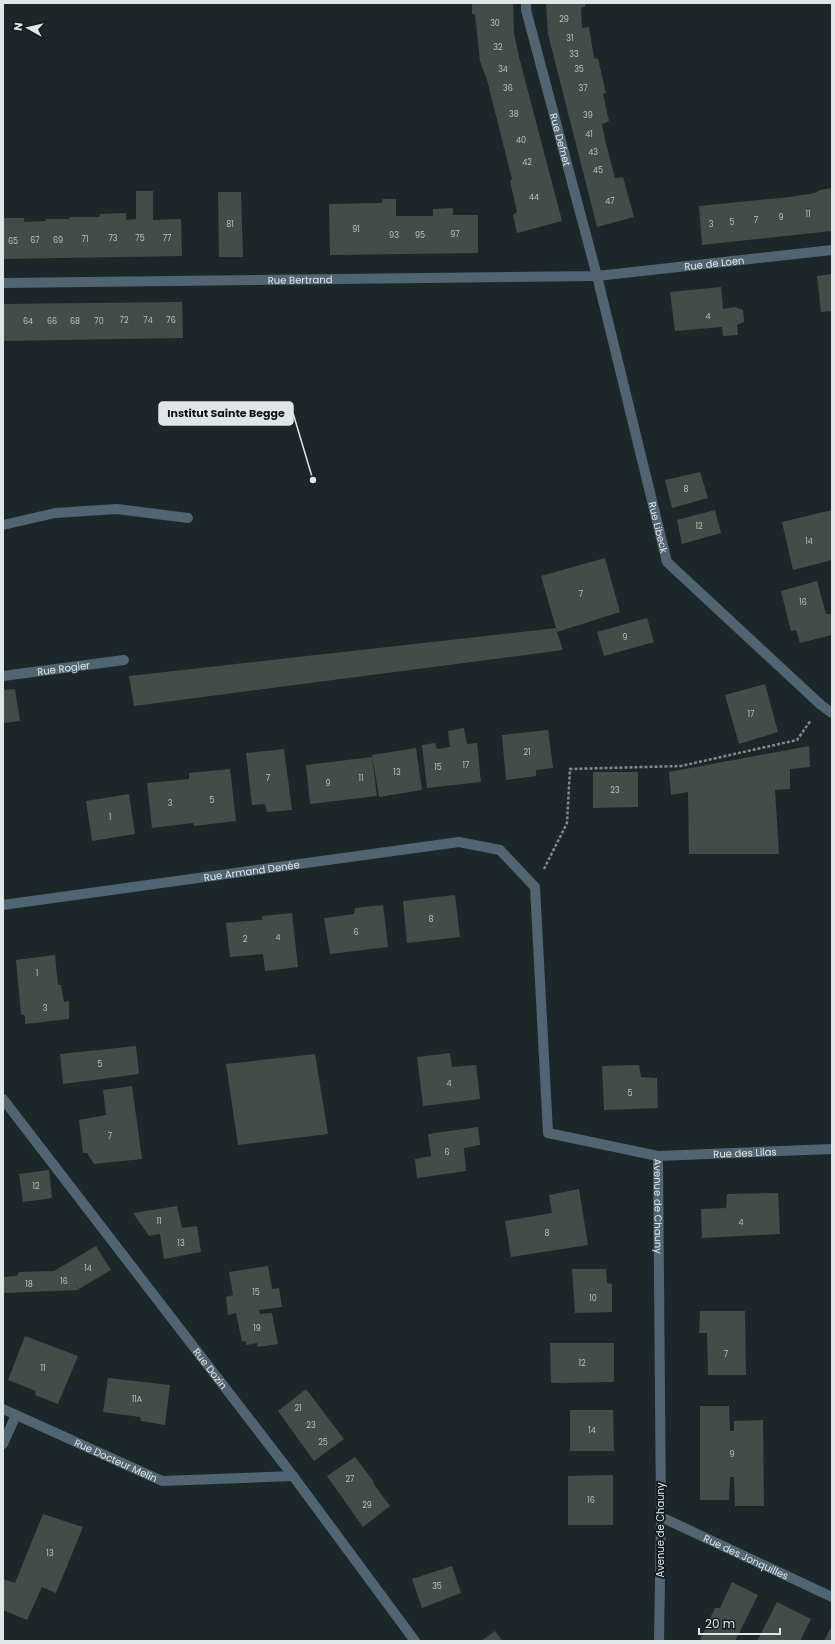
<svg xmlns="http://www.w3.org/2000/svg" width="835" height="1644" font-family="Poppins,sans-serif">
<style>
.building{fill:#424d4a}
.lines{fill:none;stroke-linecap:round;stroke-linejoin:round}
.path{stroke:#818a8c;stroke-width:2.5;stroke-dasharray:3 2;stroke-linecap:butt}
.service{stroke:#516472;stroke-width:10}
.minor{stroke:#516472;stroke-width:10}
.labels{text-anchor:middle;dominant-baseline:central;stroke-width:4;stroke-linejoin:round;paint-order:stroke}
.number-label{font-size:8px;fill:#b8c0c0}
.street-label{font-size:10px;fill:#dfe6e7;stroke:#131d1f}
.leader{fill:none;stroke:#dfe6e7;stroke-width:1.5}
.callout-dot{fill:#dfe6e7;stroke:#131d1f;stroke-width:1.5}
.callout{fill:#dfe6e7;stroke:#dfe6e7;stroke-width:1.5}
.callout-label{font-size:11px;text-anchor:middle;font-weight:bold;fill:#111}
</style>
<rect width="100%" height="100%" fill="#1c2729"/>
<!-- building -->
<path class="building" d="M472 3H513L514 33 519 57 562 221 517 233 513 215 517 212 510 181 512 179 487 80 480 61 475 14H472Z
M546 3H585V6L581 8 582 28 589 27 594 58 598 59 606 93 603 94 609 121 602 124 605 140 615 178 623 177 634 217 597 227 548 34Z
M832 188V231L702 245 699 206 790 197 815 193 820 190Z
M136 191H153V220L181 219 182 256 3 259V218H24V222L45 221 46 219H69L70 217H99L100 214 126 213V220L136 219Z
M218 192H241L243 257H219Z
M383 199H396V216H433V209L453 208V215H478V253L330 255 329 204 382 203Z
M832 274V311L821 312 817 276Z
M721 287 723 309 735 307 743 310 744 322 737 325 738 335 723 336 722 327 675 331 670 292Z
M182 302 183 338 3 341V304Z
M700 472 708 498 672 508 665 480Z
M715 510 721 533 682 544 677 520Z
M832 510V560L793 570 782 522Z
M605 558 620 612 557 632 563 650 134 706 129 676 556 628 541 576Z
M817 581 826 614H832V635L800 643 796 630 791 631 781 591Z
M647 618 654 642 604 656 597 632Z
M765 684 778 732 739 744 725 695Z
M15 689 20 721 3 723V690Z
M464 728 467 744 477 743 481 782 427 788 422 745 435 743 437 749 450 747 448 731Z
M548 730 553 768 536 770V776L506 780 502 735Z
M809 746 810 767 790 769V789L775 790 779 854H689L688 792 671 795 669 772Z
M416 748 422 790 379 797 372 755Z
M284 749 292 810 267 812 265 804 252 805 246 753Z
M372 757 377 796 310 804 306 765Z
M230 769 236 821 194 826 193 823 152 828 147 783 189 779V773Z
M593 772H638V807L593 808Z
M129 794 135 834 92 841 86 801Z
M455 895 460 937 407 943 403 901Z
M383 905 388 947 330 954 324 918 354 914 355 908Z
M292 913 298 967 265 971 263 954 230 957 226 923 259 920H262V916Z
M55 955 58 985H61L64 1002 69 1001V1019L25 1024V1016L21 1014 16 960Z
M136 1046 139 1074 63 1084 60 1054Z
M450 1053 452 1067 476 1065 480 1099 423 1106 417 1057Z
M315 1054 328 1134 238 1145 226 1064Z
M639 1065 641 1077 657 1078 658 1108 604 1110 602 1066Z
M132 1086 142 1159 94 1164 87 1153H83L79 1120 106 1115 103 1090Z
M478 1127 480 1145 464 1148 466 1171 417 1178 415 1159 431 1156 428 1134Z
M49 1170 52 1198 23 1202 19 1174Z
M579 1189 588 1245 511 1257 505 1221 552 1213 549 1195Z
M778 1193 780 1234 702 1238 701 1209 726 1208 727 1194Z
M177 1206 182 1228 197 1226 201 1252 164 1259 160 1234 149 1236 133 1213Z
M96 1246 111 1270 79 1289 74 1282 79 1290 3 1293V1277L17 1276 19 1272 54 1271Z
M268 1266 272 1289 279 1288 282 1307 259 1310 260 1314 272 1313 278 1344 258 1347 257 1343 246 1345V1341L242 1342 236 1313 228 1315 226 1297 233 1295 229 1272Z
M572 1269H606L607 1283 612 1284V1312L575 1313Z
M700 1311H745L746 1375H708L707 1333H699Z
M25 1336 78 1356 58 1404 35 1395 36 1391 8 1380Z
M550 1343H614V1382L551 1383Z
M108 1378 170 1385 165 1425 141 1421 140 1417 103 1412Z
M306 1389 344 1439 314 1461 278 1411Z
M700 1406H729L730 1431H734V1421L763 1420 764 1506H735L734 1477H730L729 1500H700Z
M570 1410H613L614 1451H570Z
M355 1457 374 1482 365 1489 373 1483 390 1506 363 1527 327 1476Z
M613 1475V1525H568V1476Z
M43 1514 83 1527 56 1593 42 1587 27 1620 3 1610V1579L15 1583Z
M452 1566 461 1593 422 1608 412 1579Z
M732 1582 758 1595 735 1641H705L700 1639 715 1608H720Z
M777 1602 811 1619 800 1641H757Z
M832 1625V1641H824Z
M495 1631 502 1641H481Z"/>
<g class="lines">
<!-- path -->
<path class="path" d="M544 869 567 823 570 769 681 766 797 740 811 720"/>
<!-- service -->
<path class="service" d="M3 525 55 513 117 509 188 518"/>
<!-- minor -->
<g class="minor">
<path id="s1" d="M526 3V10L597 276 667 562 821 705 832 713"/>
<path id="s2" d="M3 283 597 276 832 250"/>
<path id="s3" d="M3 676 124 660"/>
<path id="s4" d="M3 905 459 842 500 850 535 887 548 1133 658 1156 661 1517 659 1641"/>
<path id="s5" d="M3 1099 293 1476 415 1641"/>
<path id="s6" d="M658 1156 832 1149"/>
<path id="s7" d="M3 1409 162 1481 293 1476"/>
<path d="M3 1444 16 1415"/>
<path id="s8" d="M661 1517 832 1597"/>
</g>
</g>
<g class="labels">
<!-- number labels -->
<g class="number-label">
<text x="564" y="19">29</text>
<text x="495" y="23">30</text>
<text x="570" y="38">31</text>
<text x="498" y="47">32</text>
<text x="574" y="54">33</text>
<text x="503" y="69">34</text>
<text x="579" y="69">35</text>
<text x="508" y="88">36</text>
<text x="583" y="88">37</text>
<text x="514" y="114">38</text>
<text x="588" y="115">39</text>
<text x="589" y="134">41</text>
<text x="521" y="140">40</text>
<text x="593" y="152">43</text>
<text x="527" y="162">42</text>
<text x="598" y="170">45</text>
<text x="534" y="197">44</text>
<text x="610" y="201">47</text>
<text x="808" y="214">11</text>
<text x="781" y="217">9</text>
<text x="756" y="220">7</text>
<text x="732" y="222">5</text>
<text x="230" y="224">81</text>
<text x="711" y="224">3</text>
<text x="356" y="229">91</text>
<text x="455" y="234">97</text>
<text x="394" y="235">93</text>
<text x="420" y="235">95</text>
<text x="113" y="238">73</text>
<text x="140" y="238">75</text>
<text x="167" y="238">77</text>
<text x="85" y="239">71</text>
<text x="35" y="240">67</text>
<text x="58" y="240">69</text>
<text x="13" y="241">65</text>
<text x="708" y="316">4</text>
<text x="124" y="320">72</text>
<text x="148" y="320">74</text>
<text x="171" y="320">76</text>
<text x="28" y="321">64</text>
<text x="52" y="321">66</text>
<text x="75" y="321">68</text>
<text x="99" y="321">70</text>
<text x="686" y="489">8</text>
<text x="699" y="526">12</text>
<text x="809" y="541">14</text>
<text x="581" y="594">7</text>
<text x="803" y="602">16</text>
<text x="625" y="637">9</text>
<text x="751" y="714">17</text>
<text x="527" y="752">21</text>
<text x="466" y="765">17</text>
<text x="438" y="767">15</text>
<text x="397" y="772">13</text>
<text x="268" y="778">7</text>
<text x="361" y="778">11</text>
<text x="328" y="783">9</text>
<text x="615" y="790">23</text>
<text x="212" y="800">5</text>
<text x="170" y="803">3</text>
<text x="110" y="817">1</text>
<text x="431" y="919">8</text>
<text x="356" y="932">6</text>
<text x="278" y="937">4</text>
<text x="245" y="939">2</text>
<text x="37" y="973">1</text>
<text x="45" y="1008">3</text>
<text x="100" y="1064">5</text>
<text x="449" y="1083">4</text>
<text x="630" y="1093">5</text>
<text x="110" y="1136">7</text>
<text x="447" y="1152">6</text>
<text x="36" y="1186">12</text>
<text x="159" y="1221">11</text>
<text x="741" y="1222">4</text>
<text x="547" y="1233">8</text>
<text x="181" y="1243">13</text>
<text x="88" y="1268">14</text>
<text x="64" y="1281">16</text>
<text x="29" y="1284">18</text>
<text x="256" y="1292">15</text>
<text x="593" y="1298">10</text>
<text x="257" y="1328">19</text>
<text x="726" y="1354">7</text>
<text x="582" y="1363">12</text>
<text x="43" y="1368">11</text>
<text x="137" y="1399">11A</text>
<text x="298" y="1408">21</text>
<text x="311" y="1425">23</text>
<text x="592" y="1430">14</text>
<text x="323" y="1442">25</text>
<text x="732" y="1454">9</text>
<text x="350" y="1479">27</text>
<text x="591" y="1500">16</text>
<text x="367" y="1505">29</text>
<text x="50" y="1553">13</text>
<text x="437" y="1586">35</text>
</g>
<!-- street labels -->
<g class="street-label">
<text stroke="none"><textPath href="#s1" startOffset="141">Rue Defnet</textPath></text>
<text stroke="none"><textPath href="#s2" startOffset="712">Rue de Loen</textPath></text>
<text stroke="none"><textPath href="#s2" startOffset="297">Rue Bertrand</textPath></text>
<text stroke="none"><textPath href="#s1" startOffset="541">Rue Libeck</textPath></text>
<text stroke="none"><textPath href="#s3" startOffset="61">Rue Rogier</textPath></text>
<text stroke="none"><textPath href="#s4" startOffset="251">Rue Armand Denée</textPath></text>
<text stroke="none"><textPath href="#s6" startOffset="87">Rue des Lilas</textPath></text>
<text stroke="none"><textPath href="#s4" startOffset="962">Avenue de Chauny</textPath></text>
<text stroke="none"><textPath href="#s5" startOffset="340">Rue Dozin</textPath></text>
<text stroke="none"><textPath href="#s7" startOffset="124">Rue Docteur Melin</textPath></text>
<text transform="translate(660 1530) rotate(-90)">Avenue de Chauny</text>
<text stroke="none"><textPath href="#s8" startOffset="94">Rue des Jonquilles</textPath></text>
</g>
</g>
<!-- callouts -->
<path class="leader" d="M313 480L293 413"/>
<circle class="callout-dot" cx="313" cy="480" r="4"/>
<rect class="callout" x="159" y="402" width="134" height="23" rx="4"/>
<g class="callout-label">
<text x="226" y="417">Institut Sainte Begge</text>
</g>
<!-- border -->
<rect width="835" height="1644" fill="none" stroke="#dfe6e7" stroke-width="8"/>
<!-- north arrow -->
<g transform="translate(28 28) rotate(278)" stroke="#131d1f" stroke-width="3" paint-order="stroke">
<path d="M0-3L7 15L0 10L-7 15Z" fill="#dfe6e7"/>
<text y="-6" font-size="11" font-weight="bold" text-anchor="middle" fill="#dfe6e7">N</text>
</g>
<!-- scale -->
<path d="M699 1628v6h81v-6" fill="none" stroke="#dfe6e7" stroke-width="2"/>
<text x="705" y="1628" font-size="12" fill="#dfe6e7" stroke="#131d1f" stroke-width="3" paint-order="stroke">20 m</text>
</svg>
